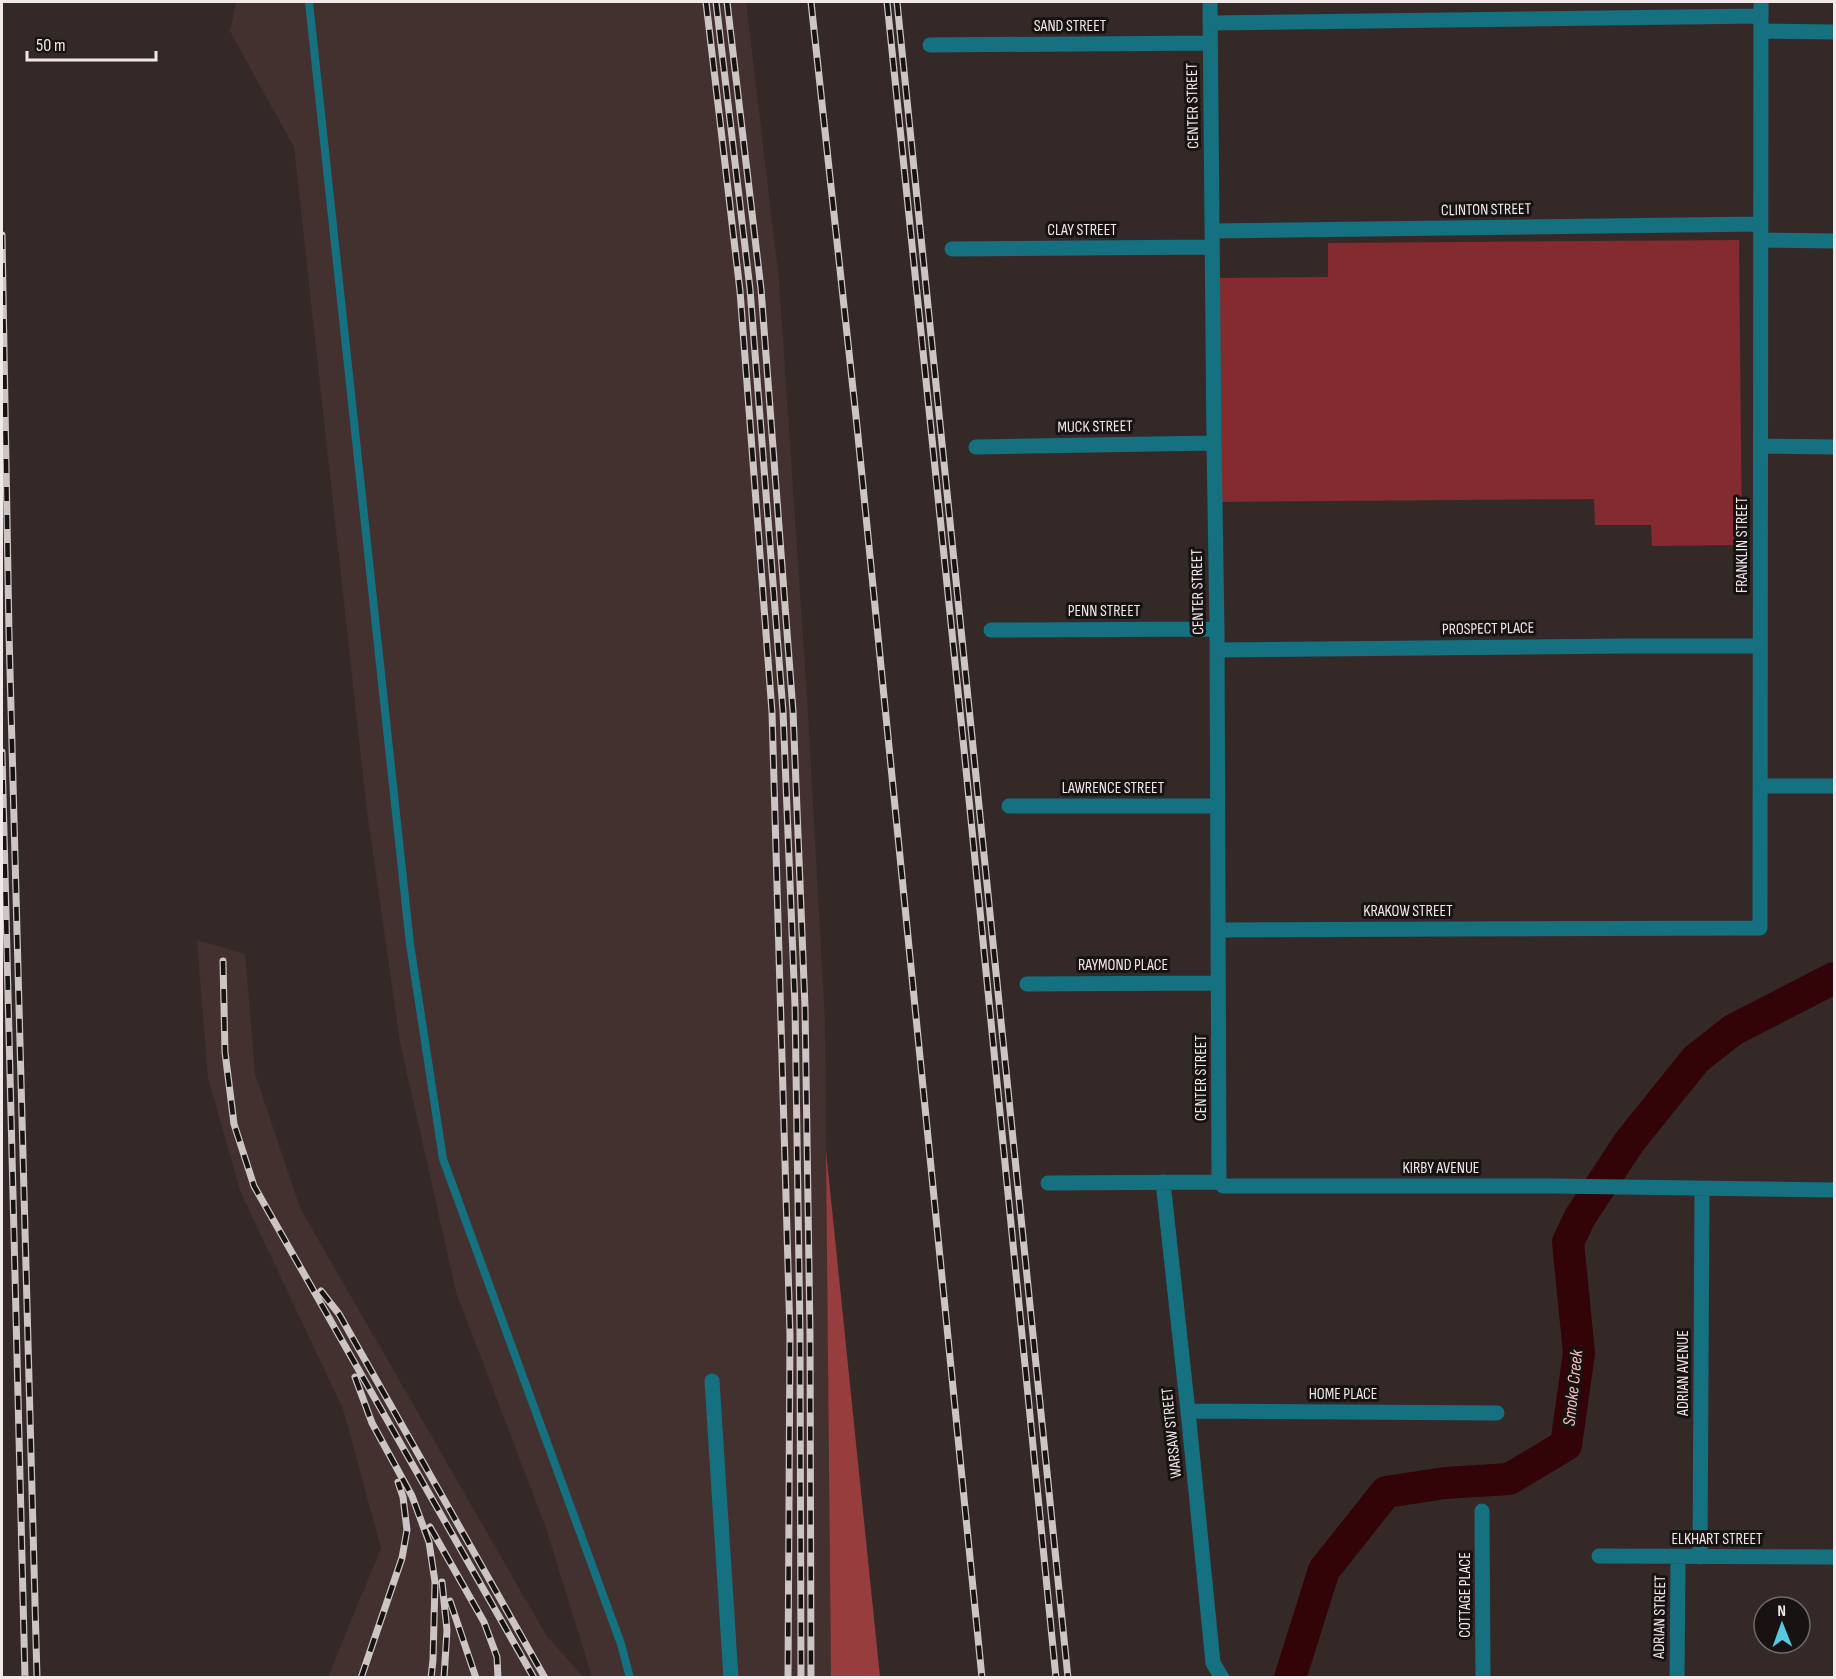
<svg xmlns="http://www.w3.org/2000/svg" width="1836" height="1679" font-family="'Sofia Sans Condensed',sans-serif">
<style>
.built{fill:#433130}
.green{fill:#832b2f}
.forest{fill:#983d3e}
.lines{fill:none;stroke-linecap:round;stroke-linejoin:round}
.river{stroke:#320307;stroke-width:32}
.lane{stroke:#157180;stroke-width:8}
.street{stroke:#157180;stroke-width:15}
.rail-casing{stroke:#cdc4c4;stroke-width:7}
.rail{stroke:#181313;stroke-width:4.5;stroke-dasharray:14;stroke-linecap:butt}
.labels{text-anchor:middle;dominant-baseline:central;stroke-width:6;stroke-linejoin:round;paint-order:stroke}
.street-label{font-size:16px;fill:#f1e9e9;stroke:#181313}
.water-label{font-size:18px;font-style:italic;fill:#f5c0bd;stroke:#181313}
</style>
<rect width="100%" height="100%" fill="#352928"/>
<!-- built -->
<path class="built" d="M236 2H746L779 281 808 713 825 1024 831 1677H592L546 1528 456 1292 400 1042 367 811 294 147 230 31Z
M197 940 245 954 255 1074 300 1208 546 1635 583 1677H328L381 1548 343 1409 241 1193 208 1078Z"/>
<!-- green -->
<path class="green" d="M1739 240 1742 545 1652 546 1651 525H1595L1594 499 1220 502 1218 278 1328 277V243Z"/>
<!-- forest -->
<path class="forest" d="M826 1151 880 1677H831Z"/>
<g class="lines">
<!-- river -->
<path class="river" d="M1290 1678 1324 1570 1386 1492 1445 1483 1509 1479 1566 1445 1579 1353 1568 1242 1580 1217 1630 1141 1696 1059 1733 1030 1834 978"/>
<!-- lane -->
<path class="lane" d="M309 2 410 944 443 1159 621 1644 630 1678"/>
<!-- street -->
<path class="street" d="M1210 2 1214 443 1217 629 1219 1182
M1210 23 1760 16
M1761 31 1834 32
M930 45 1210 43
M1212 231 1761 224
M1761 240 1834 241
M952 249 1212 247
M1761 446 1834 447
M976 447 1214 443
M991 630 1217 629
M1217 650 1626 646H1760
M1760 786H1834
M1009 806H1217
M1218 930 1760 928 1761 2
M1027 984 1218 983
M1163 1182 1189 1421 1213 1663 1222 1678
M1048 1183 1219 1182 1223 1186H1553L1834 1190
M712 1381 731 1678
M1188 1411 1497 1413
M1482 1511 1483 1678
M1599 1556 1834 1557
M1700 1557 1702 1189
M1677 1678 1678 1557"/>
<defs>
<path id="rail" d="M706 2 740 291 772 712 790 1335 788 1678
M716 2 750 289 783 711 795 1005 800 1334 801 1678
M727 2 761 289 793 711 805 1007 810 1334 811 1678
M811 2 857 426 982 1678
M887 2 965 759 1056 1678
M897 2 1068 1678
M2 235 9 633 37 1678
M2 752 25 1678
M223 961 225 1052 234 1124 254 1186 534 1678
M321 1291 339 1314 545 1678
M355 1377 372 1423 412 1496 429 1542 435 1582 433 1660 431 1678
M430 1527 484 1622 497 1657 498 1678
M442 1582 447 1630 444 1678
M450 1601 476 1678
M361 1678 402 1558 407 1530 403 1497 398 1482"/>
</defs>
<!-- rail casing -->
<use href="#rail" class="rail-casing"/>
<!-- rail -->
<use href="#rail" class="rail"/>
</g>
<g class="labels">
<!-- street labels -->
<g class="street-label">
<text x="1070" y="26">SAND STREET</text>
<text transform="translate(1193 106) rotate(-91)">CENTER STREET</text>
<text transform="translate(1486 210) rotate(-1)">CLINTON STREET</text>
<text x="1082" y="230">CLAY STREET</text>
<text transform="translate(1095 427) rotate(-1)">MUCK STREET</text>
<text transform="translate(1742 545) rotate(-90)">FRANKLIN STREET</text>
<text transform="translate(1198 592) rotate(-91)">CENTER STREET</text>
<text x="1104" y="611">PENN STREET</text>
<text transform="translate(1488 629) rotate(-1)">PROSPECT PLACE</text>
<text x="1113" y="788">LAWRENCE STREET</text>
<text x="1408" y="911">KRAKOW STREET</text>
<text x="1123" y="965">RAYMOND PLACE</text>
<text transform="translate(1201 1078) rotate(-90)">CENTER STREET</text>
<text x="1441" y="1168">KIRBY AVENUE</text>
<text transform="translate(1683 1373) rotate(-90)">ADRIAN AVENUE</text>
<text x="1343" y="1394">HOME PLACE</text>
<text transform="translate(1172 1433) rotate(-96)">WARSAW STREET</text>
<text x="1717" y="1539">ELKHART STREET</text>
<text transform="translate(1465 1595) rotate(-90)">COTTAGE PLACE</text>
<text transform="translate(1660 1617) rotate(-89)">ADRIAN STREET</text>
</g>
<!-- water labels -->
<g class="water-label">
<text transform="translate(1573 1388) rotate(-84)">Smoke Creek</text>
</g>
</g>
<!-- border -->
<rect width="1836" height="1679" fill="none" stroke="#f1e9e9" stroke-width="6"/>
<!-- north arrow -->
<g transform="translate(1782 1625) rotate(359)"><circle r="28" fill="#181313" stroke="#6f6969" stroke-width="1.5"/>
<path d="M0-4.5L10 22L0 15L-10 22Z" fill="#56c9e0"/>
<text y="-9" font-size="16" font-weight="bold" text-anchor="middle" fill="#f1e9e9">N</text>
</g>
<!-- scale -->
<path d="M27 51v9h129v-9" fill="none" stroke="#f1e9e9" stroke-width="3"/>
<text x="36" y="51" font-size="18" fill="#f1e9e9" stroke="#181313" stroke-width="4.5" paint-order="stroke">50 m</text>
</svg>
